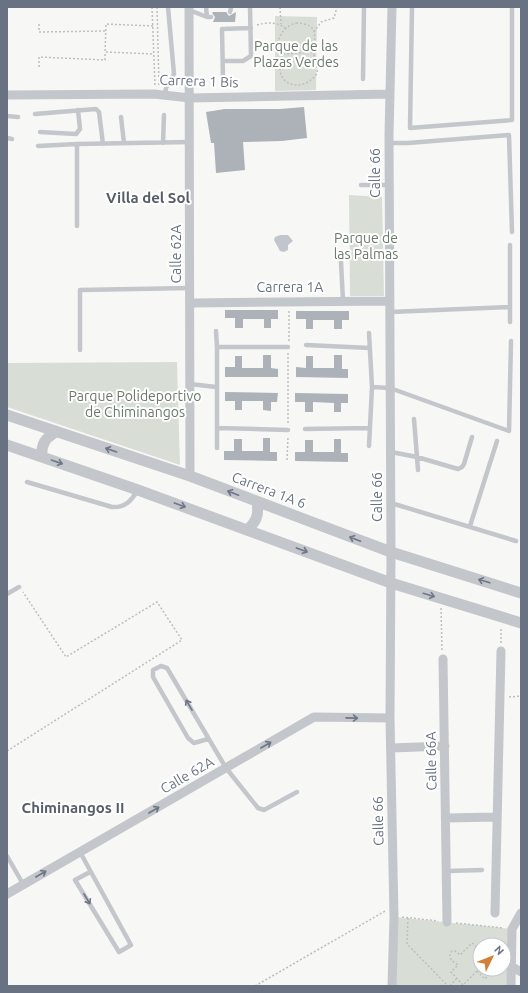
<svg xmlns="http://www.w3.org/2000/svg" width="528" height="993" font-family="Ubuntu,sans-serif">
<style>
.green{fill:#d8ded6;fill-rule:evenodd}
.water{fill:#c1c6cd}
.building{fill:#adb2b8}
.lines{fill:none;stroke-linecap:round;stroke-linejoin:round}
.path{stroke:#bdbec1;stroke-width:1.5;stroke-dasharray:2 2;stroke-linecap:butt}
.service{stroke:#c3c6ca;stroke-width:4.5}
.minor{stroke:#c3c6ca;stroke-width:9}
.tertiary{stroke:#c3c6ca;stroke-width:11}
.oneway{stroke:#6e7687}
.labels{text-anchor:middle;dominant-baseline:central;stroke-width:4;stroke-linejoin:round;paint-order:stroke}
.park-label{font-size:14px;fill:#677b68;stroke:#fff}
.street-label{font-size:14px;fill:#697283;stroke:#fff}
.neighbourhood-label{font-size:15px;font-weight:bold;fill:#565d69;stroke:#fff}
</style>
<rect width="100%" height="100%" fill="#f7f7f5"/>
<!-- green -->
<path class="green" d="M275 16 317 17 316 90 275 91Z
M349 195 382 197 384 296H350Z
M177 362 180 465 7 407V363Z
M394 917 512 929 511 986H392ZM480 945H504V969H480Z"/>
<!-- water -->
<path class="water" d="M280 235H288L293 241 288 245V250L284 252 280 251 274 240 275 237Z"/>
<!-- building -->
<path class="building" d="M213 12H226L229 16 236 12 235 22H213L215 17 212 13Z
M304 107 307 138 282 141 243 142 245 170 216 173 214 143H211L206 112 225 109H280Z
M225 310H278V319H271V328H264V319H243V328H235V318H225Z
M296 311H349V320H342V329H334V320H313V329H306V319H296Z
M263 355H271V368L278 369V377H225V367H235V356H242V368H263Z
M334 355H342V369H348V378L296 377V367L306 368V356H313V368H334Z
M225 392 278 393 277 402H271V411L263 410V401H242V410H235V401H225Z
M295 393 348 394V403H341V412H334V403L313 402V412H305V402H295Z
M263 438H270V452H277V461L224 460V451H234V439H242V451H263Z
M334 439H341V453H348V462L295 461V452H305V440H313V452H334Z"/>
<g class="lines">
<!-- path -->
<path class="path" d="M152 7 155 86
M157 7 159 86
M280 7 281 24
M296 23C322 24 313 38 314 54 314 61 318 66 317 73 309 88 283 91 280 70 279 65 283 60 283 55 283 51 280 47 279 43 278 33 288 25 296 23Z
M39 24V32L105 31
M257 25C267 22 278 22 285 28
M153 26 106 24 105 52 154 54
M314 32 321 22 334 18 337 7
M283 54 314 52
M39 67V57L105 60V52
M289 341V311
M288 423V353
M287 460 288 437
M441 608 442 650
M501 643V627
M509 697 521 696
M7 751 182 640 157 602 66 657 23 592
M402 917 438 921
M408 918 407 944 448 986
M456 923 503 928
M480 949 472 943 460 955 455 951H452L450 955 451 960 458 965 451 972 463 985 480 968
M477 971 485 979 493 969
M255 986 385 911
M450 986 457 978"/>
<!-- service -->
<path class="service" d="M206 7 207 17H211
M412 7 410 128 512 120V7
M189 10 207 17
M230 12 231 8
M223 61H243L251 56 250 7
M223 79 222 29 251 28
M363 79 364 7
M165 94 166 88 174 74 168 7
M35 114 96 109 99 112 103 144
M7 116 18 117
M121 117 124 143
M40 132 76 134 80 129 78 110
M7 138 12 139
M163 143 164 115
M389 143H408L509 135 512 232
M38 146 77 144
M361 185H389
M77 226V144L190 142
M341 262 343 301
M390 312 509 307
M510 322V245
M216 331 217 347
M306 345 370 348
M80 350V290L190 288
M190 384 216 387
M372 387 390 388 509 431 511 341
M414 419 418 470
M217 428 288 430
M305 429 370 428
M369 446 372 387 369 333
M217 448V347H288
M391 452 417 457 458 469 462 467 464 464 472 437
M27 482 112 507C125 508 131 501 138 490
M391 503 516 541
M470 526 497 441
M7 594 19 587
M208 739 194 743 188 738 153 677V670L161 666 167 668 226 768 258 808 264 810 297 792
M80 852 131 945 119 952 75 880 90 872
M7 856 23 884
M447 871 482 870"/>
<!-- minor -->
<path class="minor" d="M189 7 190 476
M392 7 389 135 391 552 390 718 394 917 392 986
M7 95 154 94 190 98 390 94
M190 303 390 301
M443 659 447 922
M391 748 445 746
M446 818 497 817
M7 894 314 717 390 718
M495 913 501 651
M511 966 521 972
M511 986 512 929 521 913"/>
<!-- tertiary -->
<path class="tertiary" d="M7 415 190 476 391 552 521 593
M7 445 138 490 391 583 521 623
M42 457C41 444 45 438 56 432
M247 530C257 521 259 515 257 502"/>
</g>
<!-- one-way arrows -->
<defs><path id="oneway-shaft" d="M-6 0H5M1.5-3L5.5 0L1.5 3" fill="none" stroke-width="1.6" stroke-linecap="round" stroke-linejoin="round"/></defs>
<g class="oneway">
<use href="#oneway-shaft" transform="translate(111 450) rotate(-161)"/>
<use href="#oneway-shaft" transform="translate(57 462) rotate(19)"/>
<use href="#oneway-shaft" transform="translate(233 493) rotate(-159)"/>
<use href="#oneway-shaft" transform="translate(180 505) rotate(20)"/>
<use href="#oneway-shaft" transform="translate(355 539) rotate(-159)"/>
<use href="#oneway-shaft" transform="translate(302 550) rotate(20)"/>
<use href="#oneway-shaft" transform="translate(484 581) rotate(-163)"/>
<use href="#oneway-shaft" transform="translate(429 595) rotate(17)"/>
<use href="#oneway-shaft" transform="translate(189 705) rotate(-120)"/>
<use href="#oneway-shaft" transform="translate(352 718) rotate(1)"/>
<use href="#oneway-shaft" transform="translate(266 745) rotate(-30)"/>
<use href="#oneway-shaft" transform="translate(154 810) rotate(-30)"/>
<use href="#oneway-shaft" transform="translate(41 874) rotate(-30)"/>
<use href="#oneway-shaft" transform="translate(87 899) rotate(59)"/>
</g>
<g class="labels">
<!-- park labels -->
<g class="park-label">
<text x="296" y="46">Parque de las<tspan x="296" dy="16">Plazas Verdes</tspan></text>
<text x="366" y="238">Parque de<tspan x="366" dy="16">las Palmas</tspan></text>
<text x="135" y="396">Parque Polideportivo<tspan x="135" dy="16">de Chiminangos</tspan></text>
</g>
<!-- street labels -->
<g class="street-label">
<text transform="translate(199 81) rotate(2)">Carrera 1 Bis</text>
<text transform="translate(375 173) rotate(-90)">Calle 66</text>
<text transform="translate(176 254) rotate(-90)">Calle 62A</text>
<text x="290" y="287">Carrera 1A</text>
<text transform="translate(269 490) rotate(21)">Carrera 1A 6</text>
<text transform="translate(377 497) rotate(-90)">Calle 66</text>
<text transform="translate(431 761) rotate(-91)">Calle 66A</text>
<text transform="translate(187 775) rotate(-30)">Calle 62A</text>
<text transform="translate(378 821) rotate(-91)">Calle 66</text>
</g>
<!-- neighbourhood labels -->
<g class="neighbourhood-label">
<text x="148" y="197">Villa del Sol</text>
<text x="73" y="807">Chiminangos II</text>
</g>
</g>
<!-- border -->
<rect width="528" height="993" fill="none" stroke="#697283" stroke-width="16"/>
<!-- north arrow -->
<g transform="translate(492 957) rotate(47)"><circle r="19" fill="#ffffff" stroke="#c3c7cd"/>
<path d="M0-3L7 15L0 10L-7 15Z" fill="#d47f38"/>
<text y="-6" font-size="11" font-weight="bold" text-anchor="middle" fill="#697283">N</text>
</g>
</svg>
